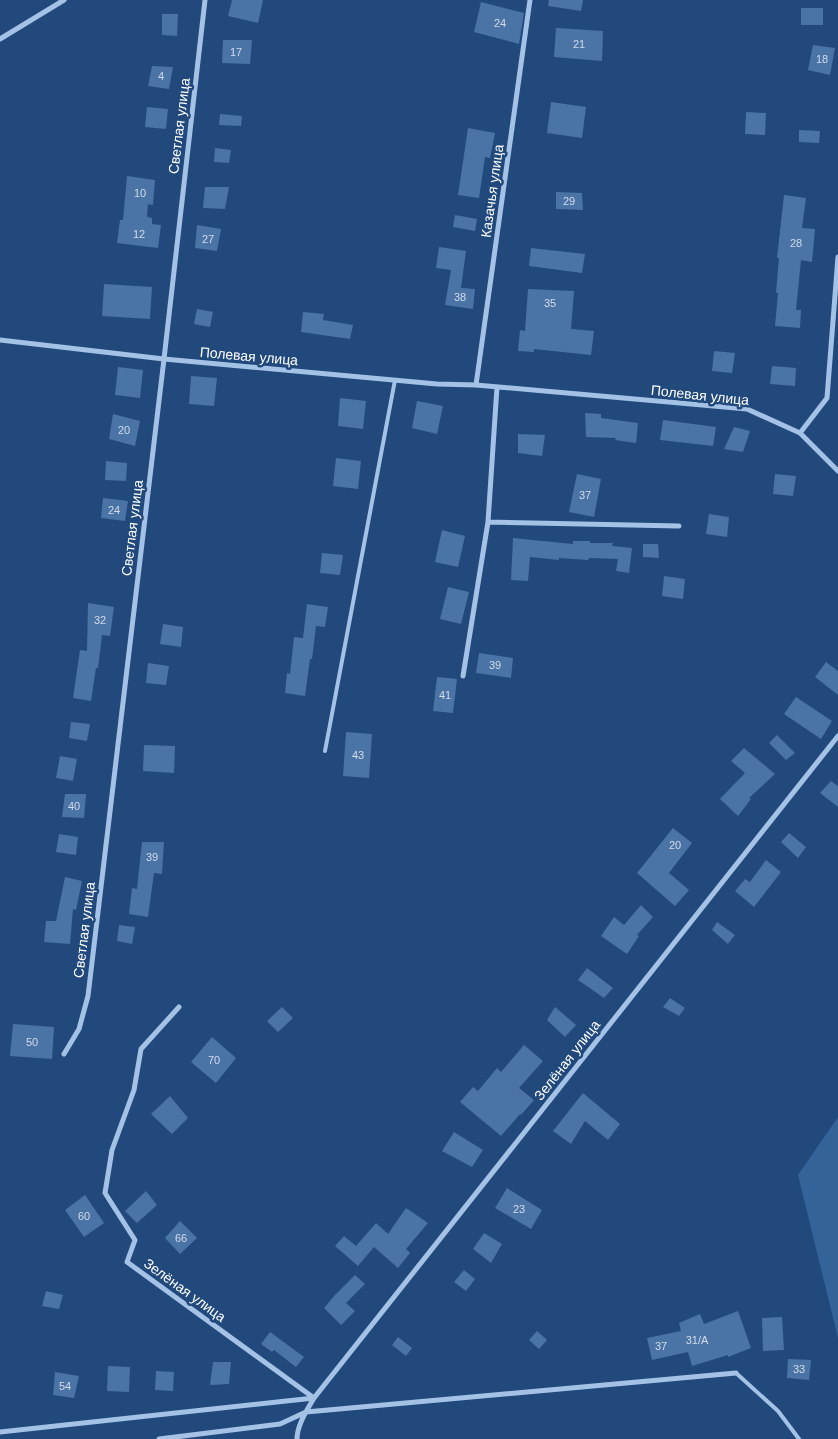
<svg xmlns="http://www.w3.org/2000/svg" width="838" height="1439" font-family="Arial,sans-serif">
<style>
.green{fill:#34639a}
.building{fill:#4a73a6}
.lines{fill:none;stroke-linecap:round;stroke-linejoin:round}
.service{stroke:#a4c2e6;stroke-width:4}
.minor{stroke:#a4c2e6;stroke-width:5}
.labels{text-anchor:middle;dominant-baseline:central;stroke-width:5;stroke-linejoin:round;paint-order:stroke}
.number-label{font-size:11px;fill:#d2dce9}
.street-label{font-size:14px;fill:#fff;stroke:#21497c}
</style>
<rect width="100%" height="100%" fill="#21497c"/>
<!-- green -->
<path class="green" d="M838 1117V1338L798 1175Z"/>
<!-- building -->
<path class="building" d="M232 0H263L258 23 228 16Z
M549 0H583L581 11 548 6Z
M481 2 524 13 519 44 474 32Z
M801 8H823V25H801Z
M162 14H178L177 36 162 35Z
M556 28 603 31 602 61 554 57Z
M223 40H252L250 64 222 63Z
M813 45 835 48 830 75 808 70Z
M152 66 173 67 169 89 148 86Z
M551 102 586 107 582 138 547 133Z
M147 107 168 109 166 129 145 127Z
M746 112 766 113 765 135 745 134Z
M220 114 242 116 241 126 219 125Z
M468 128 495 133 490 158 485 157 479 198 458 195Z
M799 130 820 131 819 143 799 142Z
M215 148 231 150 229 163 214 162Z
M127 176 155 180 153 205 148 204 147 217 152 218V224L161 225 158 248 117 243 120 220H123Z
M205 187H229L225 209 203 208Z
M556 192 582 193 583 210 556 209Z
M784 195 806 198 802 228 815 229 812 262 801 260 796 310H801L800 328 775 326 778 293H776L779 258H777Z
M455 215 477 219 475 231 453 227Z
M197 225 221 229 217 251 195 248Z
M439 247 466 251 461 288 475 289 473 309 445 305 451 270 436 268Z
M531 248 585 254 582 273 529 266Z
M104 284 152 287 150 319 102 316Z
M528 289 574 291 571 329 594 331 591 355 534 349V352L518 351 520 330 525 331Z
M197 309 213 312 210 327 194 324Z
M303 312 324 314 323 320 353 325 350 339 301 332Z
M714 351 735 353 732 373 712 371Z
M772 366 796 368 795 386 770 384Z
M118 367 143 370 140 398 115 395Z
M191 376 217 378 214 406 189 404Z
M340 398 366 401 363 429 338 426Z
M417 401 443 406 437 434 412 428Z
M585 413 601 414V418L638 423 636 443 615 440 616 438 586 437Z
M113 414 140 421 135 446 109 439Z
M663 420 716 427 713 446 660 440Z
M734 427 750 431 743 452 724 449Z
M518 434 545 435 542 456 518 453Z
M336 458 361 461 358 489 333 486Z
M106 461 127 463 126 481 105 480Z
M577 474 601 479 594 517 569 512Z
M775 474 796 476 793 496 773 494Z
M103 498 128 501 125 521 101 518Z
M709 514 729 517 727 537 706 534Z
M442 530 465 536 458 567 435 562Z
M513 538 573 544V541H590V543H613L612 546 632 548 629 573 616 571 618 559 589 558 588 560 559 558V560L530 557 528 581 511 580Z
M643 544H658L659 558 643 557Z
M322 553 343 555 340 575 320 573Z
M664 576 685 579 683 599 662 596Z
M448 587 469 592 461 624 440 619Z
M88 603 114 607 110 636 102 635 98 668H96L91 701 73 698 80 650 87 651Z
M307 604 328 607 325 627 316 626 312 659H310L305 696 285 693 287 673 290 674 294 637 303 638Z
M163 624 183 627 181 647 160 644Z
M479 653 513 658 511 678 476 673Z
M826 662 838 671V695L815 677Z
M148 663 169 666 166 685 146 683Z
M437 677 457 679 453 713 433 711Z
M796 697 832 721 821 739 784 714Z
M71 722 90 724 87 741 69 738Z
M346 732 372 734 369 778 343 776Z
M777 735 795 753 786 760 769 743Z
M144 745 175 746 174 773 143 771Z
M744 748 775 774 749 798 751 799 738 816 720 799 745 773 731 761Z
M60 756 77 759 73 781 56 778Z
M831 781 838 786V807L820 793Z
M65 794H86L84 818 62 817Z
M673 828 692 843 669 873 689 890 675 906 637 873Z
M789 833 806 847 798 858 781 842Z
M59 834 78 837 76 855 56 852Z
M142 842H164L162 874 154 873 148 917 129 914 132 888 137 889Z
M766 860 781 872 754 907 735 891 745 879 750 882Z
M65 877 82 881 76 910 73 909 70 944 44 942 46 921H56Z
M641 905 653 917 637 935 639 936 627 954 601 936 614 917 624 925Z
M717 922 735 935 728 944 712 930Z
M119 925 135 927 132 944 117 941Z
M587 968 613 988 604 998 578 980Z
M670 998 685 1008 679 1016 663 1007Z
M282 1007 293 1018 278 1032 267 1021Z
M555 1007 576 1025 565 1037 547 1020Z
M13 1024 54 1027 52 1059 10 1056Z
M212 1037 236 1058 216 1083 191 1062Z
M524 1045 543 1061 519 1088 534 1100 521 1115 520 1114 501 1136 460 1102 473 1087 478 1091 497 1068 501 1072Z
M583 1093 620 1124 608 1140 585 1121 571 1144 553 1131Z
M170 1096 188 1118 172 1134 151 1114Z
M454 1132 483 1150 472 1167 442 1151Z
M507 1188 542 1210 531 1229 495 1208Z
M146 1191 157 1205 137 1223 125 1211Z
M85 1195 104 1223 84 1237 65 1210Z
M406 1208 428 1223 406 1249 410 1253 398 1268 374 1247 358 1266 335 1246 344 1236 356 1246 376 1223 388 1234Z
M180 1221 197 1238 180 1254 165 1238Z
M484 1233 502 1244 491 1263 473 1249Z
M464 1270 475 1279 466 1291 454 1282Z
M355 1275 365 1284 346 1303 355 1311 341 1325 324 1308 335 1295Z
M46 1291 63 1295 59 1309 42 1306Z
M738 1311 751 1348 728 1357V1355L692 1366 688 1352 652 1360 647 1338 681 1331 679 1323 700 1314 704 1324Z
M782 1317 784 1350 763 1351 762 1318Z
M537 1331 547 1340 539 1349 529 1340Z
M270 1332 304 1357 296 1367 274 1350 272 1352 261 1344Z
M398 1337 412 1348 406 1356 392 1345Z
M788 1359 811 1360 809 1380 787 1378Z
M213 1362H231L229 1384 210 1385Z
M108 1366 130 1367 129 1392 107 1391Z
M156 1371 174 1372 173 1391 155 1390Z
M55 1372 79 1376 74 1398 53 1395Z"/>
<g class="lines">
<!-- service -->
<path class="service" d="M325 751 395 380
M736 1373 778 1411 799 1439"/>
<!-- minor -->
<path class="minor" d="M0 39 64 0
M0 340 164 359 437 384 476 385 747 409 800 433 838 471
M476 385 530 0
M800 433 827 398 838 257
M488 522 679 526
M463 676 488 522 497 387
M179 1007 141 1049 134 1090 112 1150 105 1193 135 1240 127 1262 314 1398
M64 1054 79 1029 88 996 164 359 205 0
M0 1432 314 1398
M159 1439 280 1424 306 1412 736 1373
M297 1439C297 1425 307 1410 314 1398L838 736"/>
</g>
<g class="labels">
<!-- number labels -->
<g class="number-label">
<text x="500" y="23">24</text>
<text x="579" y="44">21</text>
<text x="236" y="52">17</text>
<text x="822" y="59">18</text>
<text x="161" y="76">4</text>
<text x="140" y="193">10</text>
<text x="569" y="201">29</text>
<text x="139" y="234">12</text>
<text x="208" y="239">27</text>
<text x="796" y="243">28</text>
<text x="460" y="297">38</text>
<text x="550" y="303">35</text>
<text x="124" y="430">20</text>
<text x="585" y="495">37</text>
<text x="114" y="510">24</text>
<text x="100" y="620">32</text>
<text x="495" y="665">39</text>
<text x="445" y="695">41</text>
<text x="358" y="755">43</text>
<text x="74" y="806">40</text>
<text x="675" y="845">20</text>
<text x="152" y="857">39</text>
<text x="32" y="1042">50</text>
<text x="214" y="1060">70</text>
<text x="519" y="1209">23</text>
<text x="84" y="1216">60</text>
<text x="181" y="1238">66</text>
<text x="697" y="1340">31/А</text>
<text x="661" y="1346">37</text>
<text x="799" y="1369">33</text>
<text x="65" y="1386">54</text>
</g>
<!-- street labels -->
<g class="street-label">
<text transform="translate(179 126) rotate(-83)">Светлая улица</text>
<text transform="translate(492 191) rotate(-82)">Казачья улица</text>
<text transform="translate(249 356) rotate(5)">Полевая улица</text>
<text transform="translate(700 395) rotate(6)">Полевая улица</text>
<text transform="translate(132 528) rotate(-83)">Светлая улица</text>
<text transform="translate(84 930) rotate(-83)">Светлая улица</text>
<text transform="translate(567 1060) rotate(-52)">Зелёная улица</text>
<text transform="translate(185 1290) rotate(36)">Зелёная улица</text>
</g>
</g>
</svg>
